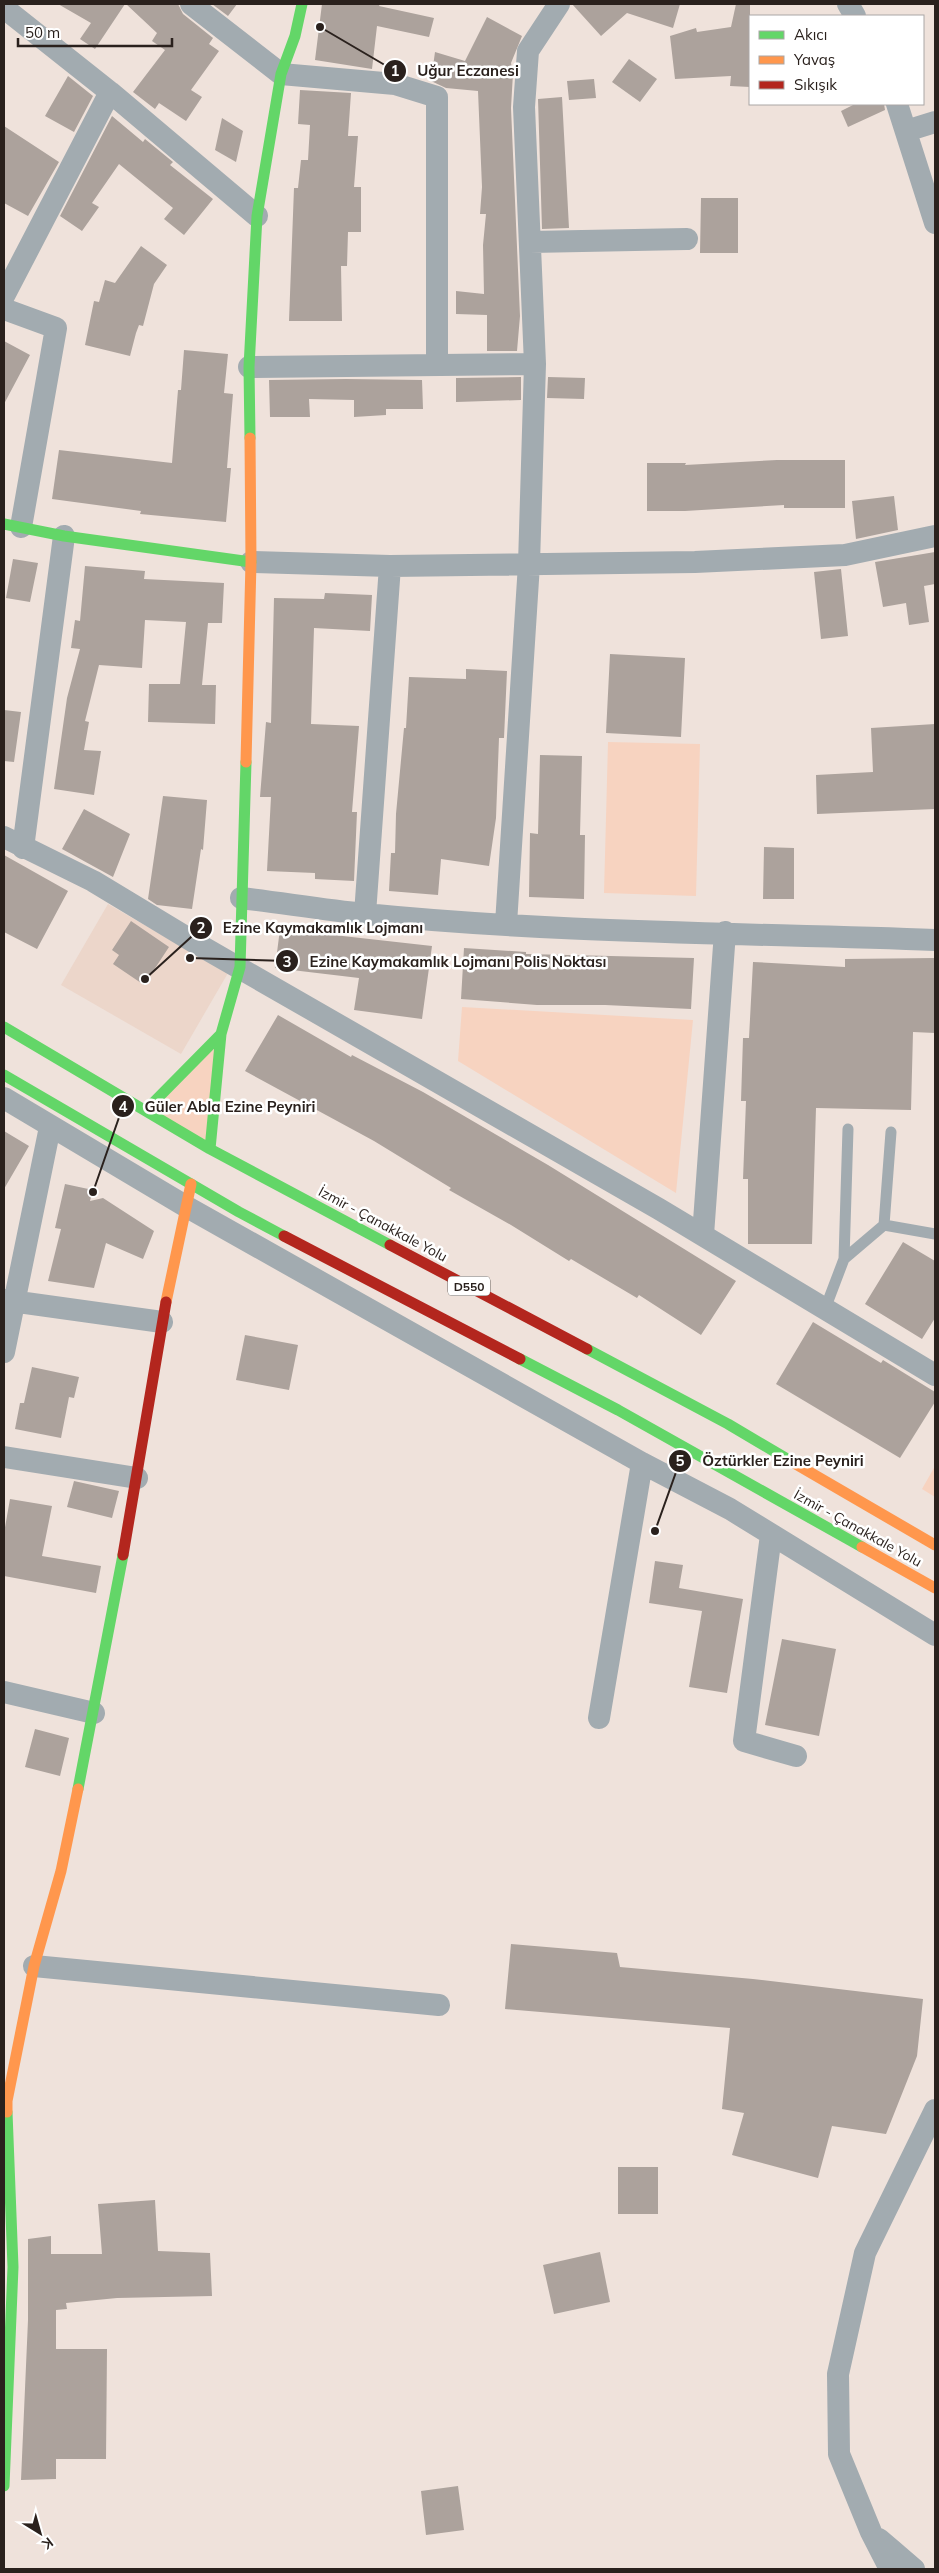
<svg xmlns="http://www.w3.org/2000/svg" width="939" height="2573" font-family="Mulish,sans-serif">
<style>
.built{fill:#ecd6ca}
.green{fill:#f7d3c0}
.building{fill:#aca29c}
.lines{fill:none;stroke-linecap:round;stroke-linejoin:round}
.lane{stroke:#a2abb0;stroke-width:11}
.street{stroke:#a2abb0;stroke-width:22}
.fast{stroke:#63d668;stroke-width:11}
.slow{stroke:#ff974d;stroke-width:11}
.jam{stroke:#b3261e;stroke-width:11}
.labels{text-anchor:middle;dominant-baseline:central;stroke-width:5;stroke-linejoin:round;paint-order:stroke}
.shield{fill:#fff;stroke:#6a6461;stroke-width:1}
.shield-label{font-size:12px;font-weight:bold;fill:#2a211d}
.street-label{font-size:14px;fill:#2a211d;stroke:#fff}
.leader{fill:none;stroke:#2a211d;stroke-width:2}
.callout-dot{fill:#2a211d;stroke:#fff;stroke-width:2}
.mark-label{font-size:15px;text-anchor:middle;font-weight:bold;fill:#fff}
.callout-label{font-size:15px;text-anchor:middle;font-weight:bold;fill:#2a211d;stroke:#fff;stroke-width:5;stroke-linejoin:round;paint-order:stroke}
</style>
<rect width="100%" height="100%" fill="#efe2db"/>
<!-- built -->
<path class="built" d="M108 904 228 973 181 1054 61 985Z"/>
<!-- green -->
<path class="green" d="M608 742 700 744 696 896 604 893Z
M462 1007 693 1020 676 1193 458 1061Z
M221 1034 210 1149 146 1110Z
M935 1466V1497L922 1489Z"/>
<!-- building -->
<path class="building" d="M58 4H125L95 49 80 39 91 23Z
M126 4H178L183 14 213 38 209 44 219 51 191 90 202 97 186 121 159 103 155 109 133 92 165 50 152 41 157 33Z
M212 4H237L228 16Z
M322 4H380L379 6 434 18 429 37 377 26 372 69 315 60Z
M572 4H680L673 28 627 13 601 36Z
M736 4H750V87L730 86 731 76 675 79 670 36 696 28 697 32 731 27Z
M487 17 522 36 511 63 513 73 511 108 520 316 517 351H487V315L456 314V291L484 294 483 245 486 214H480L482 187 478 91 446 88 431 81 435 52 465 61Z
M629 59 657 79 640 102 612 82Z
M68 76 93 96 74 132 45 116Z
M594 79 596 98 569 100 567 81Z
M300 90 351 93 348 136H358L354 187H361V232H348L347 266H341L342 321H289L294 188H298L301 160H308L310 125 298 124Z
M562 97 569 228 542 229 538 99Z
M855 104H884L885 110 848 127 841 111Z
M112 116 143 142 145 139 173 162 170 165 213 199 184 235 164 219 173 208 119 164 92 203 99 207 82 231 60 216Z
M222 118 243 131 236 162 215 150Z
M4 126 59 162 28 216 4 203Z
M701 198H738V253H700Z
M141 246 167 265 154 284 143 326 139 325 136 333 130 356 85 345 94 301 99 302 105 280 115 283Z
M4 341 30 355 4 404Z
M184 350 228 354 224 393 233 394 227 468H231L226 522 140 514 141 511 52 499 59 450 172 463 178 390H181Z
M521 377V400L456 402V378Z
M548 377 585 378 584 399 547 398Z
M346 379 422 380 423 409H386V415L354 417V400L309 399 310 417H270L269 380Z
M777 460H845V508H784V505L685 511H647V463H686L685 465Z
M894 496 898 530 856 539 852 501Z
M935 552V584L924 586 929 622 909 625 906 603 883 607 875 562Z
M13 559 38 563 30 602 6 598Z
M85 566 145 571 144 579 224 583 222 623H208L202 685H216L215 724 148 722 149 684H180L186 622 145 620 142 668 99 665 85 721 89 722 84 750 101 751 94 795 54 789 67 698 80 649 71 648 75 620 80 621Z
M841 569 848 636 821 639 814 572Z
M325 593 372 595 370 631 314 628 311 724 359 726 352 812H357L354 881 315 879V873L267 871 271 797H260L266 722 271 723 274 598 324 599Z
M610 654 685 658 681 737 606 733Z
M466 669 507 671 504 738H499L496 818 489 866 441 859 438 895 389 891 391 853H395L396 814 404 728H406L409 677 466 679Z
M4 710 21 712 14 762 4 761Z
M935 724V809L817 814 816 775 873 772 871 728Z
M540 755 582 756 580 835H585L584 899 529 897 530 833 538 834Z
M163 796 207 800 203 850 201 849 192 909 157 905 148 899Z
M84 809 130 834 113 877 62 849Z
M764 847 794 848V899H763Z
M4 855 68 891 37 949 4 932Z
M131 921 169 947 144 985 113 964 119 955 112 950Z
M280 929 432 946 422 1019 354 1010 359 978 275 968Z
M464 948 526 952V954L694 958 691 1009 605 1005H537L461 999Z
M935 958V1033L913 1032 911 1110 816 1108 812 1244H748V1179H743L746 1101H741L743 1038H749L753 962 845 967V959Z
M278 1015 351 1057 352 1055 423 1092 548 1165 736 1281 701 1335 639 1295 637 1298 571 1259 569 1261 511 1225 449 1190 451 1188 374 1141 245 1071Z
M4 1131 29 1146 4 1189Z
M65 1184 93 1190 90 1201 103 1198 154 1231 143 1259 106 1243 94 1288 48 1281 61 1229 55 1228Z
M903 1242 935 1261V1318L922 1339 865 1304Z
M813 1322 881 1363 883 1360 935 1392V1402L900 1458 776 1384Z
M245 1335 298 1345 289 1390 236 1380Z
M32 1367 79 1377 74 1398 69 1397 61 1438 15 1429 20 1403H24Z
M74 1481 119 1491 112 1518 67 1507Z
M10 1499 52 1506 42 1556 101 1566 96 1593 4 1576V1533Z
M655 1561 683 1565 679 1588 743 1599 727 1693 689 1687 702 1611 649 1603Z
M782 1639 836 1649 819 1736 765 1725Z
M35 1729 69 1738 60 1776 25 1767Z
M511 1944 617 1953 620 1967 753 1979 923 1999 917 2056 886 2134 832 2126 818 2178 732 2155 744 2113 722 2109 730 2028 505 2009Z
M618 2167H658V2214H618Z
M155 2200 158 2251 210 2253 212 2296 117 2298 66 2303 67 2309 56 2310V2349H107L106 2459H56V2479L21 2480 28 2320V2239L51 2236V2254H102L98 2204Z
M600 2252 610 2302 554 2314 543 2265Z
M458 2486 464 2530 426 2535 421 2491Z"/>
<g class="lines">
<!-- lane -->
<path class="lane" d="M884 1225 891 1132
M844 1259 848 1129
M825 1309 844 1259 884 1225 935 1234"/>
<!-- street -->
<path class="street" d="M191 4 281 74 395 84 437 97V365
M848 4 855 16
M4 8 110 92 257 216
M897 104 935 223
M906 131 935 122
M530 242 687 239
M4 296 110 92
M4 309 56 328 21 527
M249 367 535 364
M251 562 390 566 695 562 845 555 935 536
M4 837 93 881 194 942 659 1209 935 1375
M23 848 64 536
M241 898C283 903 324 910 365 914 554 933 745 933 935 940
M365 914 390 566
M506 924 529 564 535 364 524 107 528 51 559 4
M4 1098 187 1207 642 1463 730 1509 935 1635
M703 1235 725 932
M4 1300 162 1322
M4 1352 50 1127
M4 1457 137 1478
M771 1535 744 1741 796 1756
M4 1692 94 1713
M599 1718 642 1463
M34 1966 439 2005
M879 2539 914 2569
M890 2569 871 2532 839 2454 838 2374 865 2253 935 2110"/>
<!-- fast -->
<path class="fast" d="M250 438 249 367 257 216 281 74 295 36 302 4
M4 524 64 536 251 562
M4 1027 210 1149 390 1245
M4 1075 239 1212 284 1236
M146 1110 221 1034
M210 1149 221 1034 240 967 246 762
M587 1349 728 1424 794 1463
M520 1359 618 1410 862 1547
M78 1789 123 1555
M4 2486 13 2267 7 2112"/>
<!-- slow -->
<path class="slow" d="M246 762 251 562 250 438
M166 1302 191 1184
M794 1463 935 1545
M862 1547 935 1588
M7 2112V2101L34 1966 61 1871 78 1789"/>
<!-- jam -->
<path class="jam" d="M284 1236 520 1359
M390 1245 587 1349
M123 1555 166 1302"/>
</g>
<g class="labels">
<!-- shield labels -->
<rect class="shield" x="448" y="1276.5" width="42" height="19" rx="4"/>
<g class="shield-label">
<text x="469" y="1286">D550</text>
</g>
<!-- street labels -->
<g class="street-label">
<text transform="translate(383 1224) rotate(28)">İzmir - Çanakkale Yolu</text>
<text transform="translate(858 1528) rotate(29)">İzmir - Çanakkale Yolu</text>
</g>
</g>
<!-- callouts -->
<path class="leader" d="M320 27L395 71M145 979L201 928M190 958L287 961M93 1192L123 1106M655 1531L680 1461"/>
<g class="callout-dot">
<circle cx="320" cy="27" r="5"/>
<circle cx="145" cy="979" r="5"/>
<circle cx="190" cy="958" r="5"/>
<circle cx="93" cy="1192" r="5"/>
<circle cx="655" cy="1531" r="5"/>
<circle cx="395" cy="71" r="12"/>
<circle cx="201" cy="928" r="12"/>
<circle cx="287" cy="961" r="12"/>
<circle cx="123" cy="1106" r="12"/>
<circle cx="680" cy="1461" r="12"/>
</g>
<g class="mark-label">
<text x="395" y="76">1</text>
<text x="201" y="933">2</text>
<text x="287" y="967">3</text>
<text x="123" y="1112">4</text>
<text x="680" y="1466">5</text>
</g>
<g class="callout-label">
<text x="468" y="76">Uğur Eczanesi</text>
<text x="323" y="933">Ezine Kaymakamlık Lojmanı</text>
<text x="458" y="967">Ezine Kaymakamlık Lojmanı Polis Noktası</text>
<text x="230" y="1112">Güler Abla Ezine Peyniri</text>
<text x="783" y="1466">Öztürkler Ezine Peyniri</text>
</g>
<!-- border -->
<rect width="939" height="2573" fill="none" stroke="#2a211d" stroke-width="10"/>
<!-- legend -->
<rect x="749" y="15" width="175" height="90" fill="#ffffff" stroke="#aaa6a5"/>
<rect x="759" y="31" width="25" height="8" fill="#63d668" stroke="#aaa6a5"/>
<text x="794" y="40" font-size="15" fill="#2a211d">Akıcı</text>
<rect x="759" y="56" width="25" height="8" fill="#ff974d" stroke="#aaa6a5"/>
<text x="794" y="65" font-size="15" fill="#2a211d">Yavaş</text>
<rect x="759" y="81" width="25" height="8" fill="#b3261e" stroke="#aaa6a5"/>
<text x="794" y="90" font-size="15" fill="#2a211d">Sıkışık</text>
<!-- north arrow -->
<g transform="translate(40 2533) rotate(143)" stroke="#ffffff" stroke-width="4" paint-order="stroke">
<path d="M0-4L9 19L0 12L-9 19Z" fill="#2a211d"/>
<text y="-8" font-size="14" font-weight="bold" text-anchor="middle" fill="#2a211d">K</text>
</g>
<!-- scale -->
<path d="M18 38v8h154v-8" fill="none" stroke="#2a211d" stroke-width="2.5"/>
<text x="25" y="38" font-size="15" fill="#2a211d" stroke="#ffffff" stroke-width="4" paint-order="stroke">50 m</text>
</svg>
